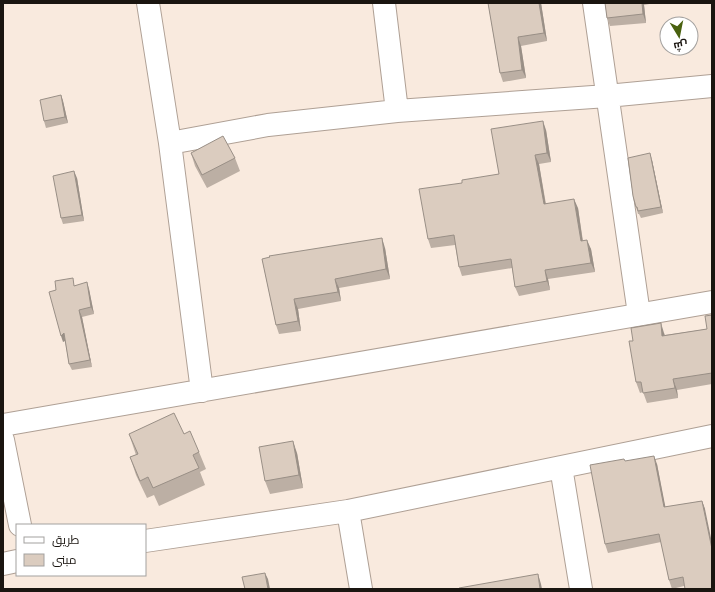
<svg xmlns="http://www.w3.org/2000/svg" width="715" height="592" font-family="Helvetica,Cairo,sans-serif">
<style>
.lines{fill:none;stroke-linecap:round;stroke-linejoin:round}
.minor-casing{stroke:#afa095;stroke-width:24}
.minor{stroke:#fff;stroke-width:22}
.wall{fill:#bcafa4}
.shaded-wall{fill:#998f86}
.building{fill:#dbccbf;stroke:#998f86}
</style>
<rect width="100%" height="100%" fill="#f9eade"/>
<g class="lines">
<defs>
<path id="minor" d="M148 3 170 143 202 391
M384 3 397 111
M594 3 639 314
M170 143 268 125 397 111 607 96 712 86
M3 425 712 302
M3 440 20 525
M561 467 581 589
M348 511 361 589
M145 541 348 511 712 436
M3 564 17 561"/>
</defs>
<!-- minor casing -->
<use href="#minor" class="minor-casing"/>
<!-- minor -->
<use href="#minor" class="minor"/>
</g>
<!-- wall -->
<path class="wall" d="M488 3H541L547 41 521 46 526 78 503 82 500 73Z
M605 3H655L644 5 646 23 610 26 607 18Z
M61 95 63 101 68 123 46 128 44 121Z
M546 130 551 162 539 164 546 204 578 208 583 241 591 249 595 272 548 279 550 290 519 296 515 287 512 268 462 276 459 267 455 245 431 248 428 239 462 183 499 174Z
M191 153 235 158 240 171 207 188 195 166Z
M652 160 663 213 641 218 639 214H638L636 207Z
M77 178 84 221 63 224 61 218Z
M385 248 390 279 339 288 341 301 298 309 301 331 279 334 276 325 262 259Z
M75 285 89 289 94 314 82 317 92 367 72 370 69 364 65 341 63 342Z
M712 315V384L677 390 678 398 647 403 643 392 640 393 636 382 633 341 664 333 665 335 707 329Z
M129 434H184L199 452 206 469 200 472 205 485 159 506 154 495 147 498 136 475 130 457 136 455Z
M297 453 303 488 270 494 265 481Z
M625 461 657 464 665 507 702 501 705 509 684 586 672 589 669 580 661 542 608 553 605 544Z"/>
<!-- shaded-wall -->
<path class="shaded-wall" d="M539 3H541L547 41 544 33Z
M642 3H644V5L646 23 643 14Z
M518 37 521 46 526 78 522 70Z
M61 95 63 101 68 123 65 117Z
M543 121 546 130 551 162 547 153Z
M650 153 652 160 663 213 661 207Z
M535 155 539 164 547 213 544 204Z
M74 171 77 178 84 221 82 215Z
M574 199 578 208 584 251 581 241Z
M382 238 385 248 390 279 386 269Z
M587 240 591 249 595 272 591 263Z
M545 270 548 279 550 290 547 281Z
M335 279 339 288 341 301 338 292Z
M87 282 89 289 94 314 91 307Z
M294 299 298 309 301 331 298 321Z
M79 310 82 317 92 367 90 360Z
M661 323 664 333 666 346 662 336Z
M64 333 66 340 63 342 61 336Z
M673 379 677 390 678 398 675 388Z
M293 441 297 453 303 488 299 475Z
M654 456 657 464 667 515 664 507Z
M702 501 705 509 712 543V550Z
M265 573 268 579 270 589H268Z
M538 574 541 584 542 589H540Z"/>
<!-- building -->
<path class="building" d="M488 3H539L544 33 518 37 522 70 500 73Z
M605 3H642L643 14 607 18Z
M61 95 65 117 44 121 40 100Z
M543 121 547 153 535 155 544 204 574 199 581 241 587 240 591 263 545 270 547 281 515 287 511 259 459 267 454 235 428 239 419 189 462 183V180L499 174 491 129Z
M223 136 235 158 202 175 191 153Z
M650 153 661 207 638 211 637 207H636L633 196 628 158Z
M74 171 82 215 61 218 53 176Z
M382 238 386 269 335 279 338 292 294 299 298 321 276 325 262 259 270 257 269 256Z
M73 278 74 286 87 282 91 307 79 310 90 360 69 364 64 333 61 336 49 292 56 290 55 281Z
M712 315V373L673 379 675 388 643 393 641 382H636L629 341H633L631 328 661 323 662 336 707 329 705 316Z
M174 413 184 434 190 431 199 452 193 455 199 468 153 488 148 477 140 481 130 457 138 454 129 434Z
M293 441 299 475 265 481 259 447Z
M654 456 664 507 702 501 712 549V589H685L683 577 669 580 659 534 605 544 590 465 624 459 625 461Z
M265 573 268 589H245L242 577Z
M538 574 540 589H459V588Z"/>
<!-- border -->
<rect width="715" height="592" fill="none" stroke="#1a1510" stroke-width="8"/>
<!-- legend -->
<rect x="16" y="524" width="130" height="52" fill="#ffffff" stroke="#a3a19f"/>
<rect x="24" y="537" width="20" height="6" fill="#ffffff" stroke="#a3a19f"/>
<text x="52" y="544" font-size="12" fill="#1a1510">طريق</text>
<rect x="24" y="554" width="20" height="12" fill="#dbccbf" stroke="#a3a19f"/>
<text x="52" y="564" font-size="12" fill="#1a1510">مبنى</text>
<!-- north arrow -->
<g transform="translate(679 36) rotate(170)"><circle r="19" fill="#ffffff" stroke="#a3a19f"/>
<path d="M0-3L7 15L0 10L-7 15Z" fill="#49610f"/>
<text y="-6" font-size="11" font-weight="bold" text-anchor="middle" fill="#1a1510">ش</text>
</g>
</svg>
